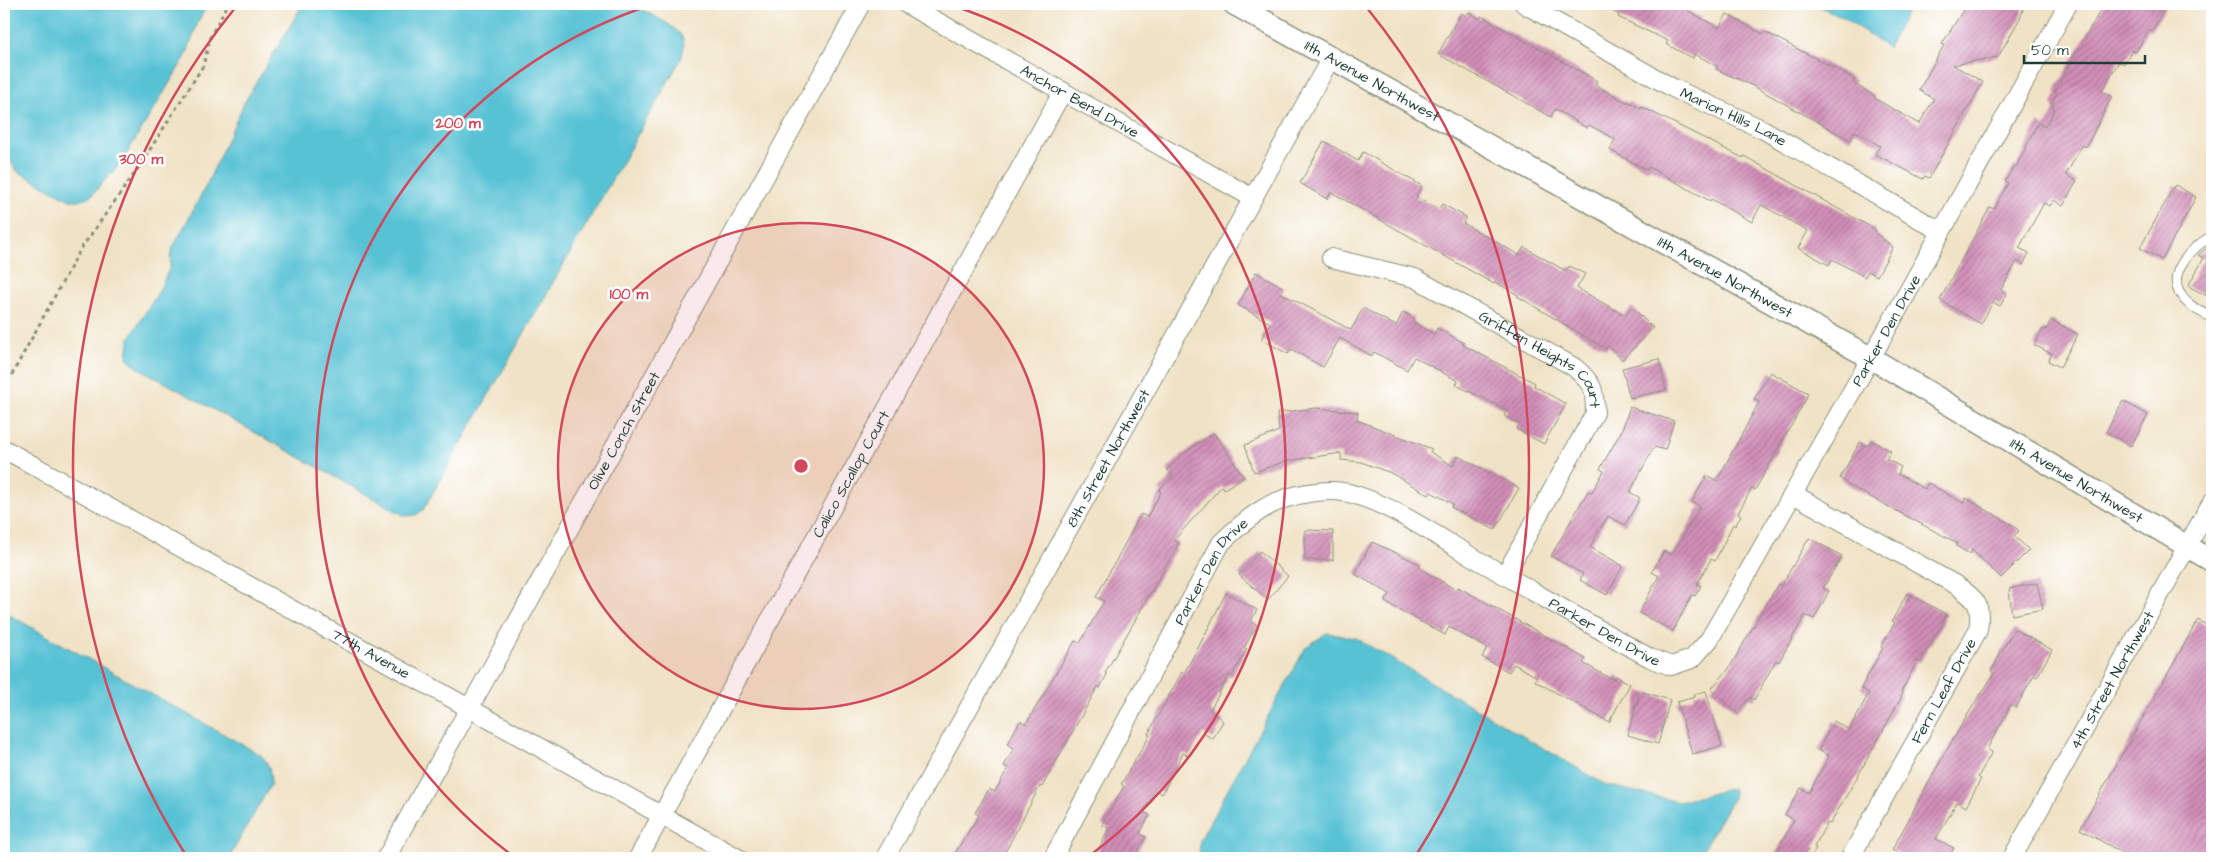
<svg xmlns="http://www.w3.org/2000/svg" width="2216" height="862" font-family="'Architects Daughter',sans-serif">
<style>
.water{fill:#59c2d5;stroke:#3c8084}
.building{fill:url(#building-hatch)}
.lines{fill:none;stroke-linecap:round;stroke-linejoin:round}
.service-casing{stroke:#88907c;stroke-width:11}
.minor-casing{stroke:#88907c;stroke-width:20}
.tertiary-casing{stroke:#88907c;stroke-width:24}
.path{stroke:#88907c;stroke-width:3;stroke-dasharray:4 4;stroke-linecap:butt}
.service{stroke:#fff;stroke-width:9}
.minor{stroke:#fff;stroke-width:18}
.tertiary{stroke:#fff;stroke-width:21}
.ring{fill:none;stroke:#d1495b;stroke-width:2.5}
.labels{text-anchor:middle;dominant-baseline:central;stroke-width:5;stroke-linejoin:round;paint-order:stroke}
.street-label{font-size:15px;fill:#1f3d34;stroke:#fff}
.centre{fill:#d1495b;stroke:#fff;stroke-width:2.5}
.ring-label{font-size:15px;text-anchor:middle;font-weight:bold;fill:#d1495b;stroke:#fff;stroke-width:5;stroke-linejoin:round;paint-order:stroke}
</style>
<defs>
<pattern id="building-hatch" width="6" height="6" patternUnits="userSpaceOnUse" patternTransform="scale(1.25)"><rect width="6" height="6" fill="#d28eb8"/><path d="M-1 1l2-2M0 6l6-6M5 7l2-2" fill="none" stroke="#aa7596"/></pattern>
</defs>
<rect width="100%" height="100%" fill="#fff"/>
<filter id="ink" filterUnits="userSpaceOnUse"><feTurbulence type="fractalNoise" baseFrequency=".02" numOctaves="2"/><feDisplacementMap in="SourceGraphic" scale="10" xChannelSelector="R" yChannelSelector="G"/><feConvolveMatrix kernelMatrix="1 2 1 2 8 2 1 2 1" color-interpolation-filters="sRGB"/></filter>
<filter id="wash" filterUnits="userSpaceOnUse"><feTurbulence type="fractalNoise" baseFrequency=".0096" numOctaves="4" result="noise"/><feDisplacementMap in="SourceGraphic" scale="20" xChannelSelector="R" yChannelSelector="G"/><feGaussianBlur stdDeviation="1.12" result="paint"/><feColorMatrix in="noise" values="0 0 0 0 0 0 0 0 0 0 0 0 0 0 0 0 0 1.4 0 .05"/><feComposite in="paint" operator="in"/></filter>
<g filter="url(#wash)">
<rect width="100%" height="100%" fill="#f0e2c5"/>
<!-- water -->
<path class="water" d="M4 4H208L198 22 186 56 121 163 91 196 81 200H70L17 171 4 152Z
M303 4H631C643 11 679 26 683 39 685 46 683 52 681 59L423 510 416 515 405 516 137 367 127 358 129 339 159 291 170 267 171 251 207 184 244 103Z
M1814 4H1911L1888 48 1845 18Z
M4 612 261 755C269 764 271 771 271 784L229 858H4Z
M1327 633 1356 638 1606 785 1679 802 1733 788V798L1698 858H1199L1200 840 1306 647Z"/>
<g id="blocks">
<!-- building -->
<path class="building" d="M1601 4H1691L1687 10 1719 28 1727 14 1763 34 1765 32 1844 73 1855 80 1853 83 1875 96 1874 98 1919 124 1934 99 1919 90 1944 45 1942 44 1967 4H2025L2020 18 1998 57 1953 65 1983 82 1929 178 1925 176 1923 179 1875 154 1880 146 1855 131 1850 140 1753 86 1716 69 1718 67 1695 54 1693 58 1686 55 1666 44 1668 41 1618 17 1619 15Z
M2104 4H2167L2152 31 2149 29 2136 52 2132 50 2124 64 2119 61 2102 91 2112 96 2086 147 2082 145 2066 175 2077 181 2063 206 2054 200 2050 206 2044 203 2019 248 2029 253 2023 265 2017 261 2001 290 2007 294 2000 306 1993 302 1981 324 1940 300 1990 207 1994 209 2008 183 2005 181 2014 166 2016 167 2038 123 2045 127 2054 111 2052 103 2057 93 2055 92 2058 85Z
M1469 12 1480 19 1481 16 1574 68 1597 81 1595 85 1628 103V101L1641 109 1642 107 1743 158 1744 156 1876 230 1875 233 1893 247 1877 276 1868 271 1865 277 1832 259 1829 265 1798 248 1808 231 1778 214 1761 205 1752 222 1711 199 1710 201 1649 167 1647 170 1610 150 1615 139 1589 125 1587 128 1555 109 1551 117 1438 54 1461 13 1466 16Z
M1324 141 1358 161 1363 152 1422 186 1416 197 1439 209 1442 204 1466 217 1463 223 1519 255 1524 247 1566 271 1569 266 1585 274 1577 288 1624 315 1632 307 1653 328 1622 360 1609 346 1606 349 1517 296 1518 295 1495 282 1494 284 1331 192 1327 199 1300 183Z
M2175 185 2196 197 2162 260 2140 248Z
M2212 244V287L2207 296 2188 286 2204 258 2198 255Z
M1256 272 1284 288 1281 293 1351 330 1363 308 1396 326 1403 312 1414 318 1413 322 1434 334 1437 328 1464 343 1463 345 1535 383 1534 386 1566 404 1544 444 1516 429 1519 424 1504 416 1507 410 1456 385 1458 381 1414 357 1407 370 1374 352 1372 356 1340 338 1323 367 1291 349 1288 354 1261 339 1270 323 1238 305Z
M2051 320 2078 334 2060 367 2048 361 2052 354 2034 345 2043 329 2046 330Z
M1659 359 1666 390 1630 398 1622 368Z
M1770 372 1808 393 1805 401 1755 490 1752 488 1738 513 1741 515 1735 526 1733 524 1715 561 1711 559 1697 584 1701 586 1695 596 1692 595 1673 631 1639 613 1659 576 1652 572 1664 551 1671 555 1675 550 1700 506 1692 502 1707 475 1717 481 1759 402 1754 399Z
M2123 401 2148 415 2131 446 2106 432Z
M1630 407 1674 421 1665 450 1654 447 1630 492 1640 498 1625 525 1608 516 1590 547 1623 566 1607 595 1580 580 1583 574 1551 556 1588 491 1592 492 1604 471 1600 469 1622 430Z
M1316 408 1358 412 1357 420 1432 449 1430 452 1453 466 1458 456 1519 488 1495 530 1451 507 1453 504 1431 492 1429 495 1391 473 1361 462 1341 460V453L1287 461 1254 472 1245 445 1279 431 1277 413Z
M1214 433 1244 477 1224 489 1222 486 1174 540 1179 543 1105 673 1107 674 1100 688 1098 686 1042 787 1040 786 1002 858H952L979 815 975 813 989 789 995 792 1008 768 1004 766 1014 748 1007 744 1020 721 1026 724 1075 641 1080 643 1104 601 1096 597 1141 514 1147 517 1161 492 1159 490 1173 475 1167 470 1181 455Z
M1871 440 1891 451 1886 459 1901 467 1898 474 1925 489 1928 483 1963 503 1966 498 2014 526 2019 531 2014 536 2029 550 2001 578 1972 550 1970 554 1956 546 1957 543 1850 486 1840 478 1860 442 1868 446Z
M1305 530 1333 531V560H1305Z
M1809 538 1842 556 1823 588 1829 591 1814 619 1805 615 1779 662 1776 660 1754 700 1750 697 1736 712 1711 689 1728 670 1778 584 1781 586Z
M1372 542 1409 559 1421 565 1419 568 1456 590 1458 587 1586 659 1583 663 1608 677 1614 679 1616 676 1630 684 1609 722 1535 681 1537 677 1514 664 1509 672 1482 657 1487 648 1449 627 1445 635 1385 602 1390 594 1355 574Z
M1260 551 1288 576 1268 600 1239 575Z
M2037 583 2043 609 2012 615 2009 589Z
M1226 593 1257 610 1251 621 1257 625 1244 648 1247 649 1232 676 1229 675 1210 710 1223 721 1213 739 1203 733 1190 756 1183 753 1162 794 1156 790 1143 812 1150 815 1140 833 1146 837 1134 858H1094L1109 828 1102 825 1124 786 1121 784 1150 735 1148 734 1182 672 1184 673 1198 648Z
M1907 593 1946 614 1943 623 1920 662 1917 661 1902 690 1901 698 1860 772 1830 824 1827 823 1814 847 1816 848 1811 858H1773L1794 820 1785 815 1801 788 1809 793 1829 756 1818 750 1834 721 1849 730 1869 693 1861 688 1883 648 1881 647 1895 622 1892 621Z
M2198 620 2212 628V852L2209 858H2131L2080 829Z
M2014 629 2052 650 2037 677 2034 675 2016 708 2011 705 1987 749 1992 752 1978 777 1981 779 1967 805 1966 807 1957 802 1936 839 1954 848 1948 858H1906L1892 850 1942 758 1980 694 1981 695 1994 673 1991 671Z
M1640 691 1670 700 1658 744 1628 735Z
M1706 691 1722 746 1692 754 1677 702 1695 697 1694 694Z"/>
</g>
</g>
<g filter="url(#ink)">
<use href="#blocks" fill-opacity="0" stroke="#88907c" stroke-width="1"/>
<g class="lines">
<defs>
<path id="service" d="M2212 236C2194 246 2165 272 2181 295 2188 306 2201 312 2212 318"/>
<g id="minor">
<path id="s1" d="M906 4 1253 198"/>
<path id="s2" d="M1524 4 1673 88 1764 130 1940 231"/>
<path id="s3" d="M1331 258 1415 278 1574 367C1593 383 1595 389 1595 413L1505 575"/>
<path id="s4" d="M4 449 738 858"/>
<path d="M1793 494 1956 585C1977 600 1982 604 1978 630L1850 858"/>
<path id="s5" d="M386 858 861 4"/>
<path id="s6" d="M638 858 1063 91"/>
<path id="s7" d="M885 858 1331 58"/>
<path id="s8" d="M1053 858 1221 543C1256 509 1280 493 1330 491 1368 489 1435 535 1469 555 1529 589 1589 624 1650 658L1671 666 1692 659 1709 640 1871 358 2068 4"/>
<path id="s9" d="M2012 858 2212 502"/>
</g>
<g id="tertiary">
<path id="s10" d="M1234 4 1871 358 2212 561"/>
</g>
</defs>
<!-- service casing -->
<use href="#service" class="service-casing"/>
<!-- minor casing -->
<use href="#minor" class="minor-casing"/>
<!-- tertiary casing -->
<use href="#tertiary" class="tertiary-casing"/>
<!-- path -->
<path class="path" d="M4 389 80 250 135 173 203 66 211 35 228 4"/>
<!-- service -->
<use href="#service" class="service"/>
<!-- minor -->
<use href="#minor" class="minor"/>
<!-- tertiary -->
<use href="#tertiary" class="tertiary"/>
</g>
</g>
<!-- distance rings -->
<circle cx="801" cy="466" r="243" fill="#d1495b" fill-opacity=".12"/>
<g class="ring">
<circle cx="801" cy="466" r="243"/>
<path d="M513 856A485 485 0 0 1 651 5M951 5A485 485 0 0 1 1089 856"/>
<path d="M187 857A728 728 0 0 1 235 8M1367 8A728 728 0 0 1 1415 857"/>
</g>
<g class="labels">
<!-- street labels -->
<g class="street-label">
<text stroke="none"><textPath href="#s10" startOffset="158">11th Avenue Northwest</textPath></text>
<text stroke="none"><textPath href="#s1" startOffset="199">Anchor Bend Drive</textPath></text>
<text stroke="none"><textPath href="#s2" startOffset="238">Marion Hills Lane</textPath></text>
<text stroke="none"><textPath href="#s10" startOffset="562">11th Avenue Northwest</textPath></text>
<text stroke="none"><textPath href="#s8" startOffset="1271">Parker Den Drive</textPath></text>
<text stroke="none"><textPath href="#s3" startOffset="239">Griffen Heights Court</textPath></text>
<text stroke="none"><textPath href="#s5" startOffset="489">Olive Conch Street</textPath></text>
<text stroke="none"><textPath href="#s7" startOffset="458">8th Street Northwest</textPath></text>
<text stroke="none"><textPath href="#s6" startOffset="439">Calico Scallop Court</textPath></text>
<text stroke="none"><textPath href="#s10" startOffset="968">11th Avenue Northwest</textPath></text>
<text stroke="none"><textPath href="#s8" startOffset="328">Parker Den Drive</textPath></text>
<text stroke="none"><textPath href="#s8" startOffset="792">Parker Den Drive</textPath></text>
<text stroke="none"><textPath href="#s4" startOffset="420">77th Avenue</textPath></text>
<text stroke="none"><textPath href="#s9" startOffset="204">4th Street Northwest</textPath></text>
<text transform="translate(1944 691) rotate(-61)">Fern Leaf Drive</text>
</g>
</g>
<circle cx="801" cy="466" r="8" class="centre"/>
<g class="ring-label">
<text x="458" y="128">200 m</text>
<text x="141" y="164">300 m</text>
<text x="629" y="299">100 m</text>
</g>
<!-- margin -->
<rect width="2216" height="862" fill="none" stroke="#fff" stroke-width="20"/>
<!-- scale -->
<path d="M2024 55v8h121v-8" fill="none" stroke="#1f3d34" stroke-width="2.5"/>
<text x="2031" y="55" font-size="15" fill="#1f3d34" stroke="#ffffff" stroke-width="4" paint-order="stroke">50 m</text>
</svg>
